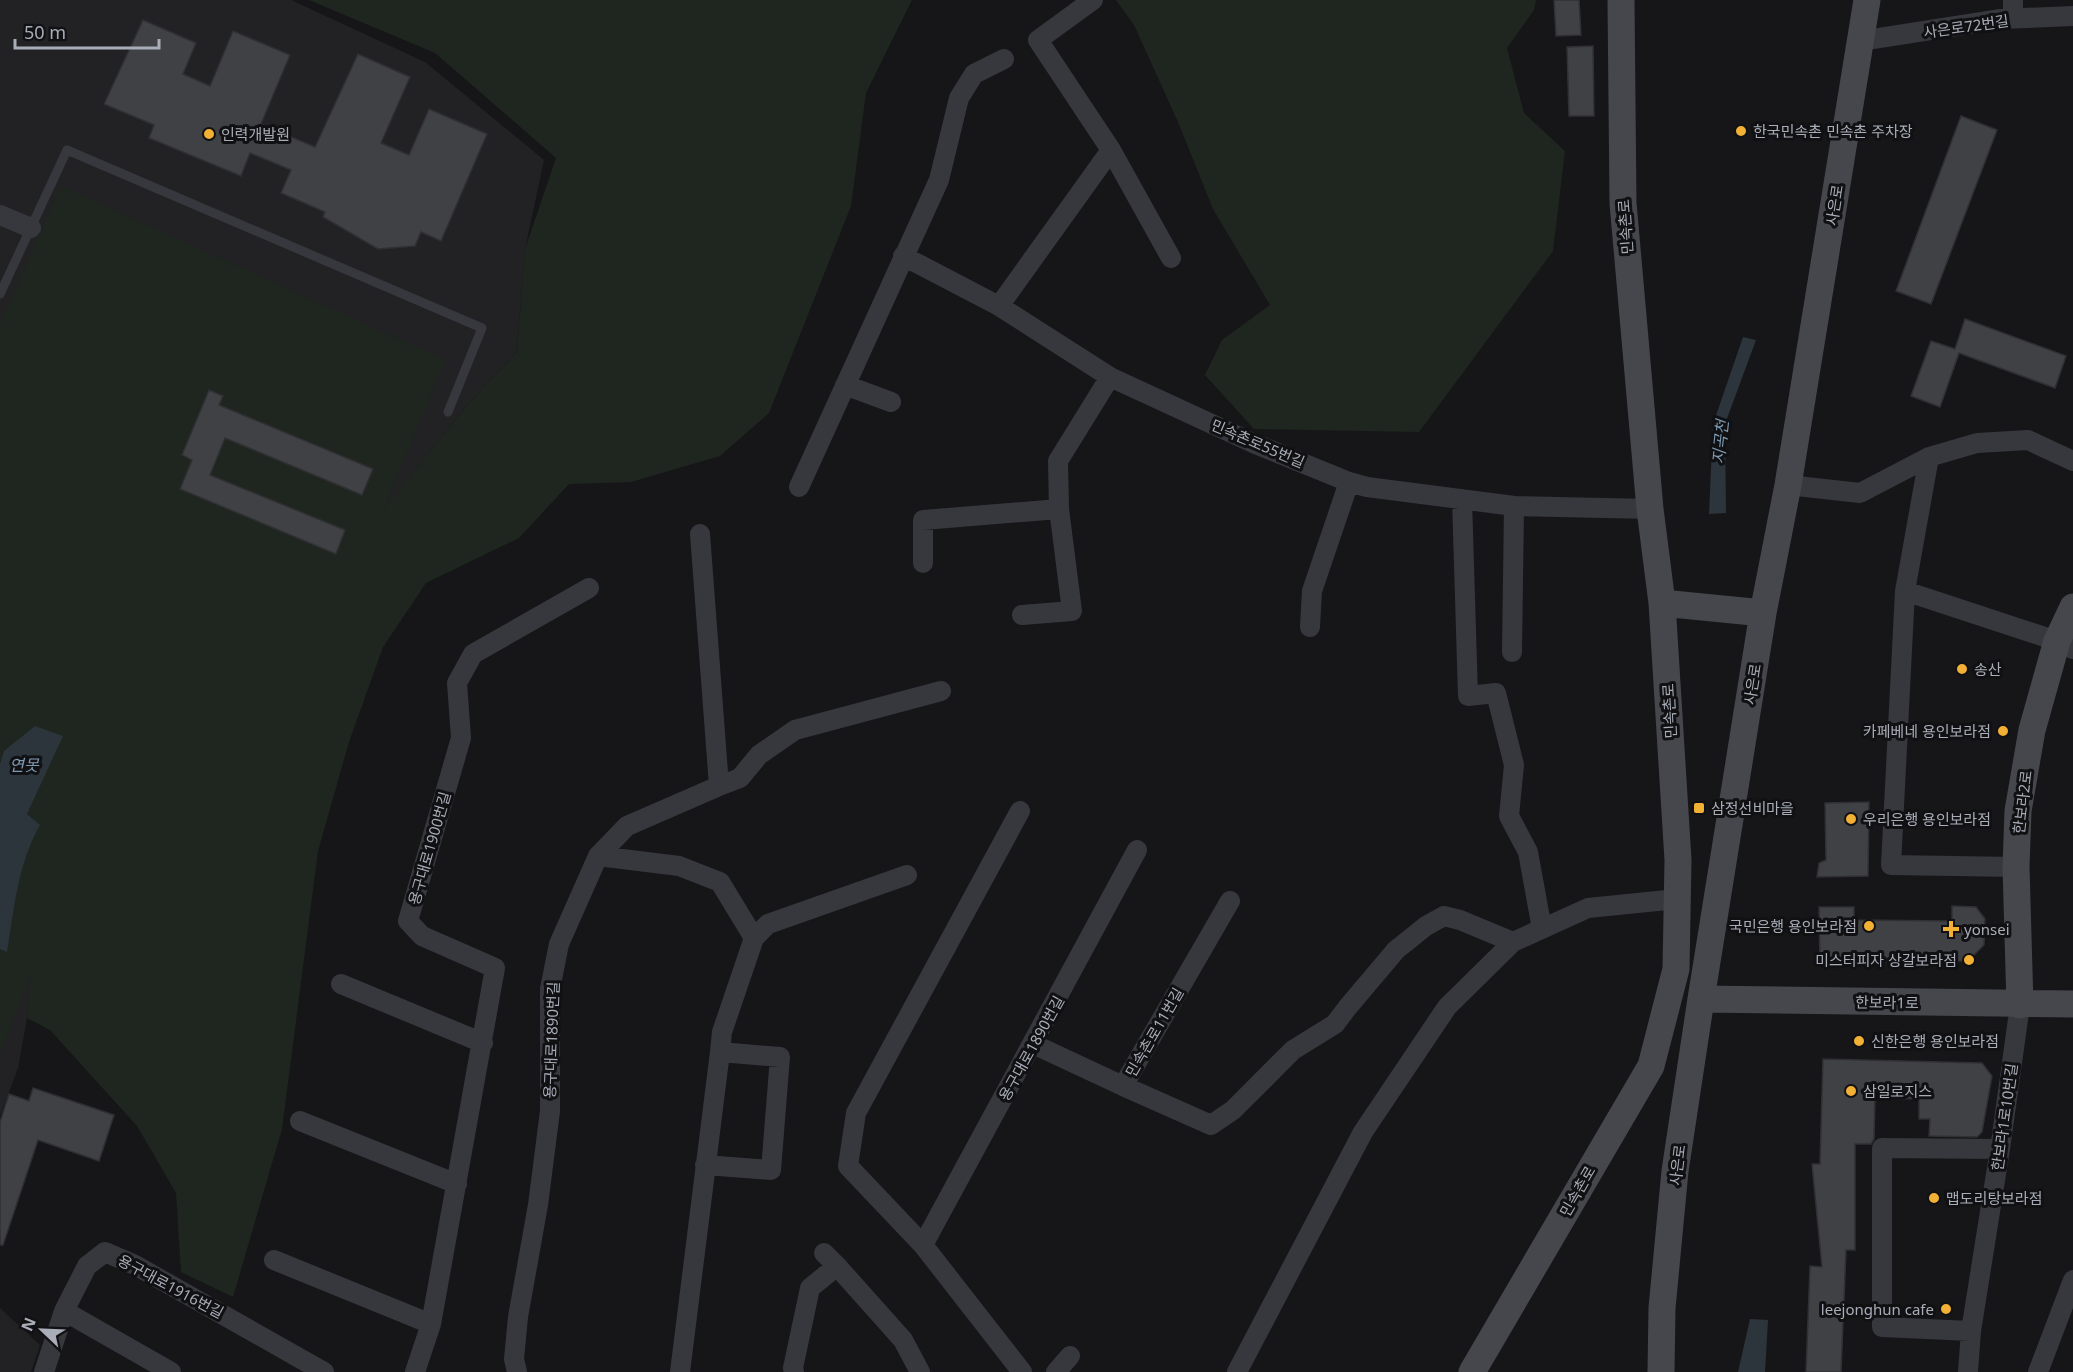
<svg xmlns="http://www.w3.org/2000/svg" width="2073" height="1372" font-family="'Noto Sans','Noto Sans KR',sans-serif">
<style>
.built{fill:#222225}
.green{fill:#1e261f}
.water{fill:#2c353c}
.building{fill:#404145;stroke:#303034;stroke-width:1.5}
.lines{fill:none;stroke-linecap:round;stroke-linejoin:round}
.lane{stroke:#37383d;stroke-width:9}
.street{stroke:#37383d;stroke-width:20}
.secondary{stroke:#45474d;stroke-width:27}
.poi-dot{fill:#f2b134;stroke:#111113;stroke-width:2}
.labels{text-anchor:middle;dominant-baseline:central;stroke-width:6;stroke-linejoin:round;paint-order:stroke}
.street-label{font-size:15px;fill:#a8adb8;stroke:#111113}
.poi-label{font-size:15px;fill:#a8adb8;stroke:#111113;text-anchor:start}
.water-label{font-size:16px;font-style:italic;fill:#7f9bb3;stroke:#111113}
</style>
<rect width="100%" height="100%" fill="#161618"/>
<!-- built -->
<path class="built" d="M0 0H291L425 62 544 160 525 249 517 352 467 405 383 511 32 971 27 1018 18 1068 0 1116Z
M0 1308 40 1345 31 1372H0Z"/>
<!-- green -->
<path class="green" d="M309 0H912L866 93 851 206 769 413 720 456 631 482 569 484 519 538 426 583 383 647 349 742 318 851 282 1129 233 1297 181 1272 176 1193 137 1126 50 1030 27 1018 31 974 0 1055V325L61 186 445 360 384 509 467 405 517 352 525 249 556 158 435 53Z
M1116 0H1536L1534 10 1507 48 1524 113 1565 151 1553 251 1419 432 1254 429 1205 375 1222 340 1270 305 1213 209 1178 122 1134 25Z"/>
<!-- water -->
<path class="water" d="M1743 337 1756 340 1725 424 1726 513 1709 514 1713 424Z
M35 726 63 736 27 814 40 825C18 863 14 909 7 952L0 949V764L4 751Z
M1750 1319 1768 1320 1765 1372H1738Z"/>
<!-- building -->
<path class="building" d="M1554 0H1579L1581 35 1556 36Z
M143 20 196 43 183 74 210 86 233 31 290 55 261 124 315 147 358 54 410 77 381 143 409 155 429 109 487 134 441 241 421 232 415 246 378 249 323 217 325 212 281 193 291 170 250 153 241 176 149 138 154 125 104 104Z
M1593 46 1594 116H1569L1567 47Z
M1961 116 1997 130 1931 304 1896 291Z
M1965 319 2066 356 2055 388 1959 353 1940 407 1911 396 1931 341 1955 349Z
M209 390 223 396 219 405 373 469 362 495 225 438 210 475 345 530 336 554 180 489 192 460 182 455Z
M1869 802 1868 876 1817 877 1819 863 1826 860 1825 803Z
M1952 906 1976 907 1985 919 1984 945 1968 961 1820 963 1819 907H1854V920L1952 921Z
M1823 1059 1982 1063 1992 1076 1982 1132 1977 1137 1929 1136 1930 1119H1919V1099L1875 1098 1874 1139 1871 1144H1855V1250H1846L1841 1372H1806L1810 1266 1822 1267 1812 1164H1820Z
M33 1088 114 1115 99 1161 38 1140 3 1245H0V1122L9 1094 29 1101Z"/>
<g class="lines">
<!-- lane -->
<path class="lane" d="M0 294 67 150 482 328 448 412"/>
<!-- street -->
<path class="street" d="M1093 0 1038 40 1111 150 1171 258
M2013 19V0
M1860 41 2001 19 2073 16
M0 215 31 228
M903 256 999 306 1110 377 1253 443 1349 482 1367 487 1514 506 1650 509
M999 306 1111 150
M845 385 891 402
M1929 457 1905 591 1891 865 2016 867
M1788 485 1860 493 1929 457 1977 443 2028 440 2073 461
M799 487 939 180 959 98 974 74 1004 59
M1462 499 1468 696 1496 693 1514 765 1509 816 1528 852 1542 929
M923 563V520L1059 509
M1905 591 2057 641 2073 649
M1022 615 1072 611 1059 509 1058 461 1110 377
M1310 627 1312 591 1349 482
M1512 652 1514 506
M719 786 740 778 759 755 795 730 941 691
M598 856 679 866 720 882 754 938
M1230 901 1123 1086 1211 1125 1233 1110 1293 1050 1335 1024 1347 1008 1396 950 1426 926 1444 916 1460 920 1513 942
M341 984 483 1043
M1033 1044 1123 1086
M720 1052 722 1032 754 938 768 924 907 875
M300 1121 457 1184
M923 1245 848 1166 856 1113 1020 811
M824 1253 837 1266
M274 1260 431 1324
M64 1311 171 1372
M1971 1331 1882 1327V1148L2000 1149
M44 1372 64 1311 87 1266 105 1252 135 1265 324 1372
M415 1372 431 1324 495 968 422 936 408 921 461 738 457 683 473 654 589 588
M517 1372 514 1359 518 1317 538 1205 550 1111V989L559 944 598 856 627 826 719 786 700 534
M680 1372 720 1052 780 1057 771 1170 705 1165
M794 1372 793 1368 810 1288 837 1266 903 1340 920 1372
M1022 1372 923 1245 1137 850
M1056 1372 1070 1356
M1237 1372 1363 1132 1447 1007 1513 942 1588 908 1677 899
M1968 1372 1971 1331 2000 1149 2020 1005
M2038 1372 2073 1280"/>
<!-- secondary -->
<path class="secondary" d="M1662 603 1763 613
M1701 999 2073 1004
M2020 1005 2016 867 2018 811 2032 730 2057 641 2073 607
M1472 1372 1651 1066 1676 969 1678 860 1662 603 1650 509 1623 203 1621 0
M1661 1372 1662 1308 1675 1171 1701 999 1763 613 1788 485 1867 0"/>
</g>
<!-- markers -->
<g class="poi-dot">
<circle cx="1741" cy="131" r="6"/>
<circle cx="209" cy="134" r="6"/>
<circle cx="1962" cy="669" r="6"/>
<circle cx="2003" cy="731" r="6"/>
<rect x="1693" y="802" width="12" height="12" rx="3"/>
<circle cx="1851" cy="819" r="6"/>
<circle cx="1869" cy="926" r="6"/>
<path d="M1948 920h6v6h6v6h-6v6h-6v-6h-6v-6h6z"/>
<circle cx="1969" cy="960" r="6"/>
<circle cx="1859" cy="1041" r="6"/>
<circle cx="1851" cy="1091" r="6"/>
<circle cx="1934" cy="1198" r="6"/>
<circle cx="1946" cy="1309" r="6"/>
</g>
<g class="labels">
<!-- street labels -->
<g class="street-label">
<text transform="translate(1966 26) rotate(-8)">사은로72번길</text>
<text transform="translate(1834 205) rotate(-81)">사은로</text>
<text transform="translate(1625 227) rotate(-94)">민속촌로</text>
<text transform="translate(1258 443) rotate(23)">민속촌로55번길</text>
<text transform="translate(1752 684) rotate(-81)">사은로</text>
<text transform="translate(1669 711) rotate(-93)">민속촌로</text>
<text transform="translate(2022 802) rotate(-83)">한보라2로</text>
<text transform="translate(429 848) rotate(-74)">용구대로1900번길</text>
<text transform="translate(1887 1002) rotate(1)">한보라1로</text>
<text transform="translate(1154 1032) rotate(-60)">민속촌로11번길</text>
<text transform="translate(551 1040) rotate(-88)">용구대로1890번길</text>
<text transform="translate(1031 1048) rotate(-61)">용구대로1890번길</text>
<text transform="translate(2004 1117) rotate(-82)">한보라1로10번길</text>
<text transform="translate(1677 1165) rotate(-83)">사은로</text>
<text transform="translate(1577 1191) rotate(-60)">민속촌로</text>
<text transform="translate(171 1286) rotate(28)">용구대로1916번길</text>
</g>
<!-- poi labels -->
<g class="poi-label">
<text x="1753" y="131">한국민속촌 민속촌 주차장</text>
<text x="221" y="134">인력개발원</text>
<text x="1974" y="669">송산</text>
<text x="1991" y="731" text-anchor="end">카페베네 용인보라점</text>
<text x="1711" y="808">삼정선비마을</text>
<text x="1863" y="819">우리은행 용인보라점</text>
<text x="1857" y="926" text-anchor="end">국민은행 용인보라점</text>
<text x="1964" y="929">yonsei</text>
<text x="1957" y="960" text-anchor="end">미스터피자 상갈보라점</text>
<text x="1871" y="1041">신한은행 용인보라점</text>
<text x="1863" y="1091">삼일로지스</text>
<text x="1946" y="1198">맵도리탕보라점</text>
<text x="1934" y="1309" text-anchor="end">leejonghun cafe</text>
</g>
<!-- water labels -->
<g class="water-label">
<text transform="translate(1720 442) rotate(-84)">지곡천</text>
<text x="24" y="765">연못</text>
</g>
</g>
<!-- north arrow -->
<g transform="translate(42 1330) rotate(293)" stroke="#111113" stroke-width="4.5" paint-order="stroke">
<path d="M0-4.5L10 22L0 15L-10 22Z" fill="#a8adb8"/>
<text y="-9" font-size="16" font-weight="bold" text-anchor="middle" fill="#a8adb8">N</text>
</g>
<!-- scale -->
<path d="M15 39v9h144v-9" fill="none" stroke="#a8adb8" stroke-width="3"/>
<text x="24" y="39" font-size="18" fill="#a8adb8" stroke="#111113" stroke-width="4.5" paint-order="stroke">50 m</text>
</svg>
